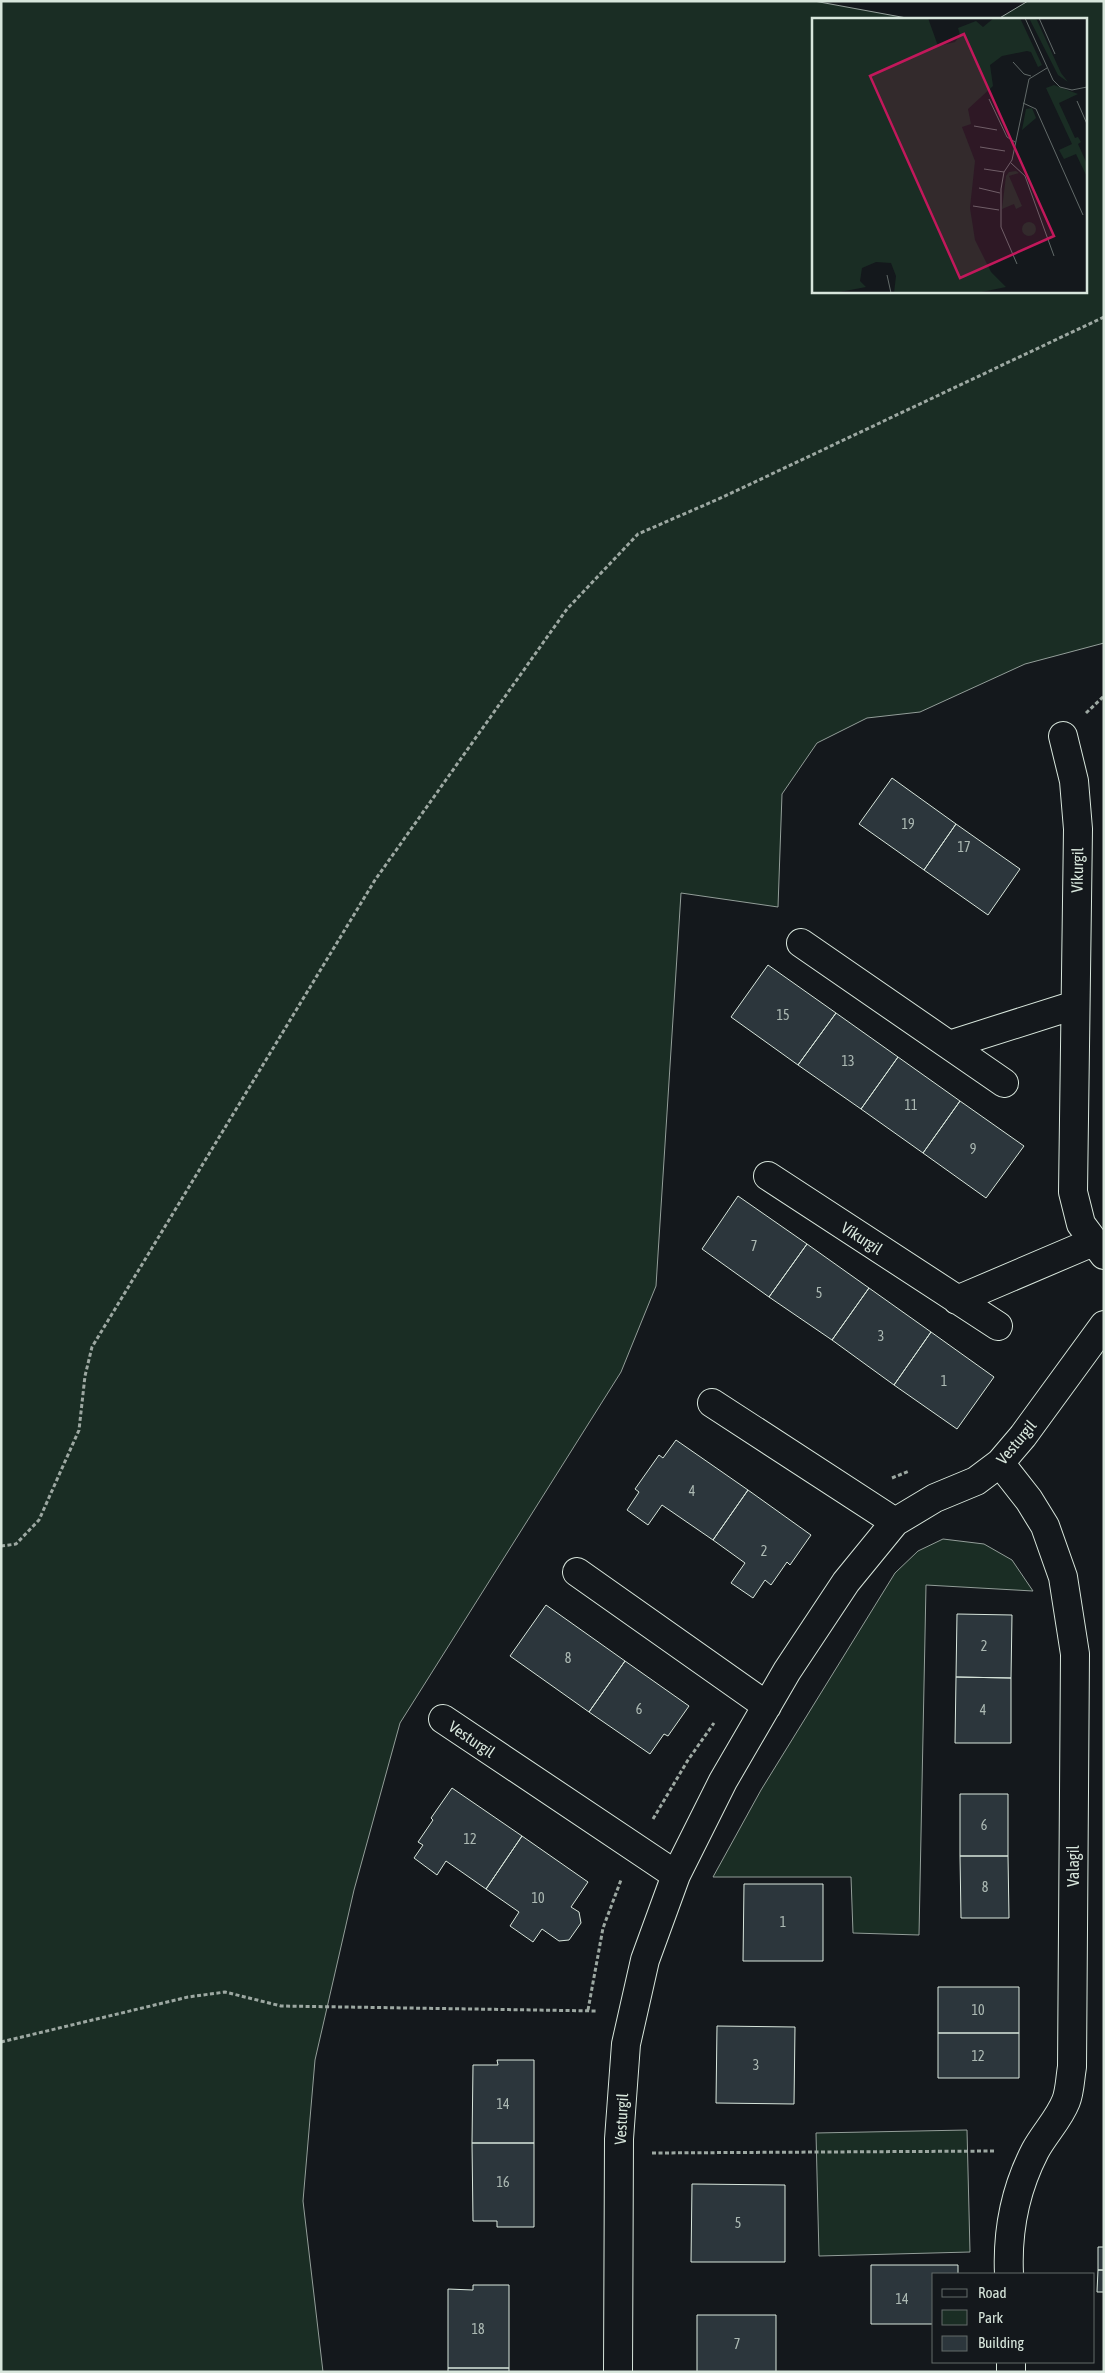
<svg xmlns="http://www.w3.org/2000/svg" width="1105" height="2373" font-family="'Asap Condensed',sans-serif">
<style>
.green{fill:#1a2d24;stroke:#939e99}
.building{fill:#2c363c;stroke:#d8e6dc}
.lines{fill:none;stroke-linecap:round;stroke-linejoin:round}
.street-casing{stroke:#d8e6dc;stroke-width:30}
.path{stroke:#9da8a2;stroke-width:3;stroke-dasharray:4 2.5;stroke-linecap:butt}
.street{stroke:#14181c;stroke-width:28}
.labels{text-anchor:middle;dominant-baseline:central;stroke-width:4;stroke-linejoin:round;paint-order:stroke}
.number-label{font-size:14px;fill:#adbab4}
.street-label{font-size:16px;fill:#d8e6dc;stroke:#14181c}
.inset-road{fill:none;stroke:#626a69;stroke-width:1}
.view{fill:#c2185b;fill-opacity:0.15;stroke:#c2185b;stroke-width:2.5}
.inset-edge{fill:none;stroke:#d8e6dc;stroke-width:2.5}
</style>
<rect width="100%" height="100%" fill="#14181c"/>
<!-- green -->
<path class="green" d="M1 1H814L912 19H814V291H1086V19H998L1028 1H1104V643L1025 664 920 712 867 718 817 743 782 794 778 907 681 893 656 1286 621 1372 400 1723 354 1890 315 2060 303 2201 323 2372H1Z
M943 1539 984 1544 1012 1560 1033 1591 926 1585 919 1935 853 1933 851 1877H713L761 1790 895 1573 918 1551Z
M967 2130 970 2252 819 2256 816 2133Z"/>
<!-- building -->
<path class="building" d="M892 778 956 824 924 870 859 824Z
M956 824 1020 869 988 915 924 870Z
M768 965 836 1013 798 1065 731 1017Z
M836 1013 898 1057 861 1109 798 1065Z
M898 1057 960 1101 923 1153 861 1109Z
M960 1101 1024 1146 986 1198 923 1153Z
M738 1196 807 1244 769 1297 702 1249Z
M807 1244 869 1288 832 1340 769 1297Z
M869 1288 931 1332 894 1385 832 1340Z
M931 1332 994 1377 957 1429 894 1385Z
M676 1440 748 1490 713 1540 662 1505 648 1525 627 1510 639 1492 635 1489 659 1455 663 1458Z
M748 1490 811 1535 790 1565 787 1562 771 1585 765 1580 753 1598 731 1583 745 1563 713 1540Z
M546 1605 625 1661 589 1712 510 1656Z
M957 1614 1012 1615 1011 1678 956 1677Z
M625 1661 689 1706 668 1736 664 1734 650 1754 589 1712Z
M956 1677 1011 1678V1743H955Z
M452 1788 522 1836 486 1889 446 1861 437 1875 414 1858 423 1845 418 1842 433 1820 431 1818Z
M960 1794H1008V1856H960Z
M522 1836 588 1882 571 1907 579 1912 581 1923 569 1940 559 1941 542 1929 533 1942 510 1926 519 1912 486 1889Z
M960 1856H1008L1009 1918H961Z
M744 1884H823V1961H743Z
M938 1987H1019V2033H938Z
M717 2026 795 2027 794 2104 716 2103Z
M938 2033H1019V2078H938Z
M497 2060H534V2143H472L473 2065H498Z
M472 2143H534V2227H497V2221H473Z
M692 2184 785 2185V2262H691Z
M1098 2247H1104V2270H1098Z
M871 2265H958V2274H934V2324H871Z
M1098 2270H1104V2292H1097Z
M473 2285H509V2368H448V2289L473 2290Z
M697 2315H776V2372H697Z
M448 2368H509V2372H448Z"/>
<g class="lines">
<defs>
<path id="street" d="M1063 736 1074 781 1078 829 1073 1192 1081 1224 1104 1255
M801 943 1004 1083
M949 1045 1075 1005
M768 1176 998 1326
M957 1300 1093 1242
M712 1403 895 1522
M1000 1463 1029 1500 1045 1526 1063 1577 1075 1654 1072 2067C1070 2078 1070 2091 1066 2101 1059 2119 1044 2134 1035 2151 1015 2190 1007 2230 1009 2274
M577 1572 767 1706
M443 1719 676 1875
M1011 2362V2372
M618 2372 619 2139 626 2044 645 1960 676 1875 723 1781 787 1671 846 1582 895 1522 935 1498 976 1481 1000 1463 1023 1436 1104 1325"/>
</defs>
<!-- street casing -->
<use href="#street" class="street-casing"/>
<!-- path -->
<path class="path" d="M1086 713 1104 696
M892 1478 909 1471
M1 1546 16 1544 39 1520 79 1430 85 1376 92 1347 375 880 567 609 638 534 723 497 1104 317
M653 1819 688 1760 714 1723
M588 2010 603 1928 621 1880
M1 2042 188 1997 225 1992 281 2006 598 2011
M652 2153 996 2151"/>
<!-- street -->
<use href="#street" class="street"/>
</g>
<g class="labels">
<!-- number labels -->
<g class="number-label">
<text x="908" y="824">19</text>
<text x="964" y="847">17</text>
<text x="783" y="1015">15</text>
<text x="848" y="1061">13</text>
<text x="911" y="1105">11</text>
<text x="973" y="1149">9</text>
<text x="754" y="1246">7</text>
<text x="819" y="1293">5</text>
<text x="881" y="1336">3</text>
<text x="944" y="1381">1</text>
<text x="692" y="1491">4</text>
<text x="764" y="1551">2</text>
<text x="984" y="1646">2</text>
<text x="568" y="1658">8</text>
<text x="639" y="1709">6</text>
<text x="983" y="1710">4</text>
<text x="984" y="1825">6</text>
<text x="470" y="1839">12</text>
<text x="985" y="1887">8</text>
<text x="538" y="1898">10</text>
<text x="783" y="1922">1</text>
<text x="978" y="2010">10</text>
<text x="978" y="2056">12</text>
<text x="756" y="2065">3</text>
<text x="503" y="2104">14</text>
<text x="503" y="2182">16</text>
<text x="738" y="2223">5</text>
<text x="902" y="2299">14</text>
<text x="478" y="2329">18</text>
<text x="737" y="2344">7</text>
</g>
<!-- street labels -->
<g class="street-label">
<text transform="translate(1077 870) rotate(-89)">Víkurgil</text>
<text transform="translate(862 1238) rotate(33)">Víkurgil</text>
<text transform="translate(1016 1442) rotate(-50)">Vesturgil</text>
<text transform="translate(472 1739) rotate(34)">Vesturgil</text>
<text transform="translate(1073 1866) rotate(-90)">Valagil</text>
<text transform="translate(621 2119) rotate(-87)">Vesturgil</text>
</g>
</g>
<!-- overview -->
<g transform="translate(812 18)">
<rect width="275" height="275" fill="#14181c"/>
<path d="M0 0H116L126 28 143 24 148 17 146 10 164 3 171 9 182 0H208L230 47 226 49 219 34 215 33 190 38 178 47 181 68 156 91 159 106 150 109 163 143 158 190 163 222 179 254 194 269 165 275H82L84 258 79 245 64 244 50 250 48 263 54 269 23 275H0ZM217 0H224L249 55 256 64 246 57ZM242 67 266 76 247 85 263 120 266 119 269 124 266 126 275 146V159L264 136 252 141 247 132 260 126 234 70ZM220 90 224 100 210 112 214 91ZM204 153 207 155 197 158 210 188 204 191 202 186 190 191 194 158 197 154ZM210 211a7 7 0 1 1 14 0a7 7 0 1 1-14 0Z" fill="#1a2d24"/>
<path class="inset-road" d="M213 0 241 62 248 69 260 72 275 69M227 0 243 36M201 44 212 56 219 58M177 81 195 119 203 124M265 83 275 106M211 85 224 91 271 197M162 108 185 112M168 129 193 133M199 145 213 158 242 238M172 151 192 154M167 170 188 175M161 188 187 192M205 246 189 209V171L192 154 200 142 217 61 235 50M75 257 79 275"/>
<path class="view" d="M152 16 242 218 148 260 58 58Z"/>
<rect width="275" height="275" class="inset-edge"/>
</g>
<!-- border -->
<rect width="1105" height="2373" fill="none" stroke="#d8e6dc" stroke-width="5"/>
<!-- legend -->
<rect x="932" y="2273" width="162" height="90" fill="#14181c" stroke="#626a69"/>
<rect x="942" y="2289" width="25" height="8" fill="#14181c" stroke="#626a69"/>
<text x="978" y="2298" font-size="15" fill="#d8e6dc">Road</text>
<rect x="942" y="2310" width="25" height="15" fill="#1a2d24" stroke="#626a69"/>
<text x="978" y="2323" font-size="15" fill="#d8e6dc">Park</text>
<rect x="942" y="2336" width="25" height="15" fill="#2c363c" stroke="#626a69"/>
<text x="978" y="2348" font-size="15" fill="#d8e6dc">Building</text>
</svg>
